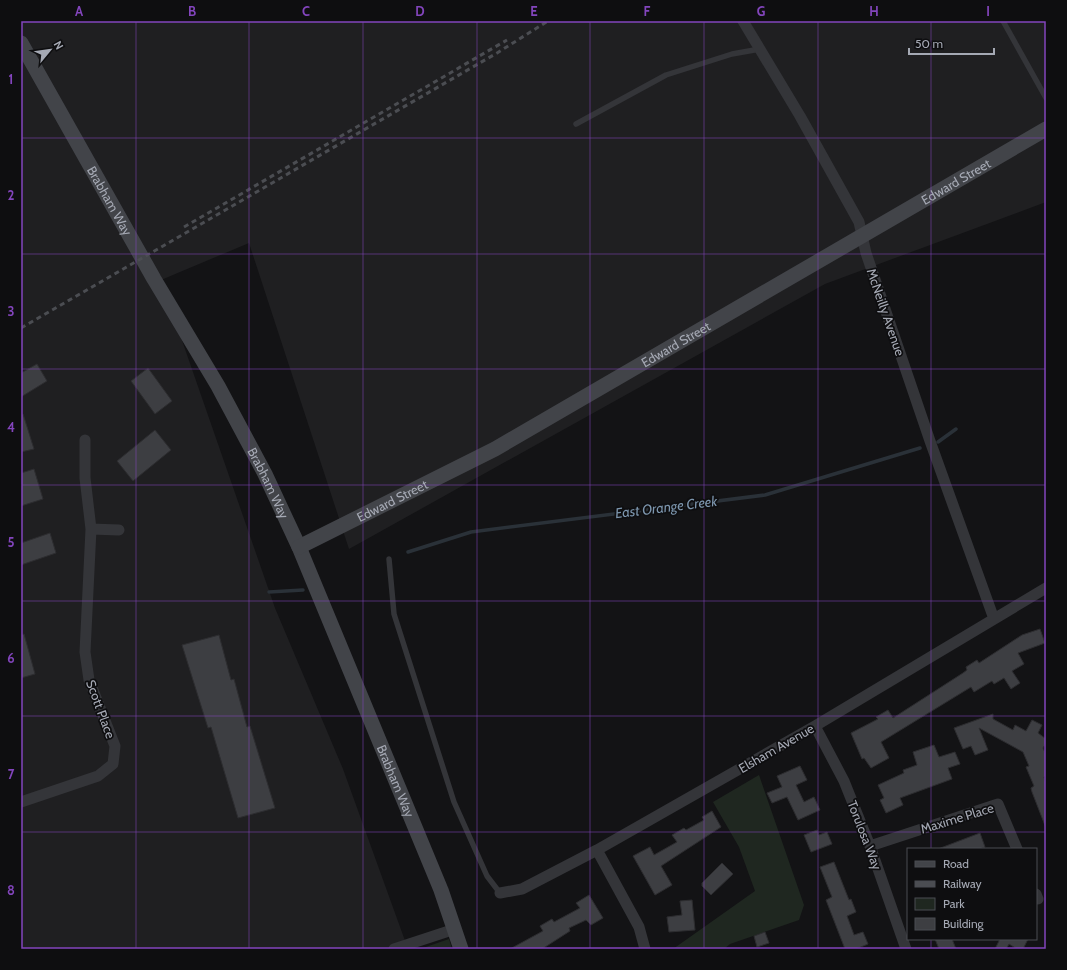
<svg xmlns="http://www.w3.org/2000/svg" width="1067" height="970" font-family="Cabin,sans-serif">
<style>
.built{fill:#1f1f21}
.green{fill:#1f2720}
.lines{fill:none;stroke-linecap:round;stroke-linejoin:round}
.stream{stroke:#2a3138;stroke-width:3.5}
.building{fill:#3d3e42;stroke:#2d2d30}
.lane{stroke:#343539;stroke-width:5.5}
.street{stroke:#343539;stroke-width:11}
.secondary{stroke:#424449;stroke-width:15}
.rail{stroke:#4b4d52;stroke-width:3;stroke-dasharray:5 4;stroke-linecap:butt}
.grid{fill:none;stroke:#8345bd;stroke-width:1;stroke-opacity:0.55}
.labels{text-anchor:middle;dominant-baseline:central;stroke-width:3.5;stroke-linejoin:round;paint-order:stroke}
.street-label{font-size:13px;fill:#a5a9b4;stroke:#0e0e10}
.water-label{font-size:14px;font-style:italic;fill:#7d96ae;stroke:#0e0e10}
.neatline{fill:none;stroke:#8345bd;stroke-width:1.5}
.grid-label{font-size:13px;text-anchor:middle;font-weight:bold;fill:#8345bd}
</style>
<rect width="100%" height="100%" fill="#131315"/>
<!-- built -->
<path class="built" d="M21 21H1046V202L825 284 349 549 249 243 161 280 275 608 343 769 408 949H21Z"/>
<!-- green -->
<path class="green" d="M759 775 804 905 799 920 730 944 724 949H673L755 891 739 847 713 802Z
M449 939 452 949H420Z"/>
<g class="lines">
<!-- stream -->
<path class="stream" d="M938 442 956 429
M408 552 471 532 765 495 920 448
M269 592 303 590"/>
</g>
<!-- building -->
<path class="building" d="M37 364 47 381 21 397V373Z
M148 368 172 401 155 414 131 381Z
M23 414 34 449 21 452V415Z
M155 430 171 450 133 481 117 461Z
M34 469 43 499 21 506V473Z
M50 533 56 553 21 565V543Z
M1040 629 1045 643 1018 653 1024 664 1012 671 1020 683 1011 689 1004 678 994 684 992 681 974 692 971 687 881 742 889 758 871 768 864 758 862 759 851 733 878 719 876 717 888 710 893 718 963 673 967 670 966 667 977 660 979 663 1022 635Z
M24 634 35 674 21 678V635Z
M219 635 231 680 234 679 247 727 250 726 275 808 238 818 211 727 208 728 182 645Z
M993 714V719L1013 730 1015 725 1026 731 1032 720 1042 725 1038 733 1046 739V743L1043 748 1046 755V776L1044 777 1046 784V828L1032 792 1031 788 1034 786 1026 767 1029 766 1023 752 979 728 988 750 975 755 971 746 963 749 954 728Z
M934 745 939 757 955 752 960 764 948 768 952 779 900 798 903 805 886 813 880 800 884 798 878 785 904 773 903 770 917 765 913 752Z
M800 766 807 780 796 785 804 802 814 797 820 810 798 820 787 797 772 803 767 793 782 787 777 776Z
M712 811 721 827 661 866 672 885 655 895 633 856 650 847 654 855 677 842 672 835 684 828 686 830 704 820 702 817Z
M817 830 819 835 827 832 832 844 811 852 804 835Z
M980 833 985 847 979 849H938Z
M834 862 849 900 851 899 856 912 847 916 854 935 863 932 868 944 856 949H845L826 900 832 897 820 867Z
M722 863 733 874 711 895 702 886V883Z
M589 895 603 918 591 925 586 920 569 928 570 931 542 949H510L543 931 540 926 552 919 554 922 580 908 576 903Z
M692 900 695 930 669 932 667 917 682 915 680 901Z
M765 932 769 943 757 947 754 936Z
M935 939H952L956 949H939Z
M1000 939H1028L1023 949H1017L1009 944 1006 949H995Z"/>
<g class="lines">
<!-- lane -->
<path class="lane" d="M1003 21 1046 98
M576 124 666 75 732 54 760 49
M389 559 394 614 454 802 487 876 500 893"/>
<!-- street -->
<path class="street" d="M743 21 800 116 859 222 866 253 930 441 994 619
M91 529 119 530
M815 726 844 781 870 846 906 949
M21 802 98 776 113 764 115 746 89 680 85 652 91 529 85 478V440
M870 846 998 804 1017 849
M597 850 639 927 645 949
M500 893 522 889 597 850 815 726 1046 588
M1036 894 1038 899
M394 949 455 929"/>
<!-- secondary -->
<g class="secondary">
<path id="s1" d="M21 43 154 279 218 386 265 474 299 547 441 890 461 949"/>
<path id="s2" d="M299 547 495 449 1046 129"/>
</g>
<!-- rail -->
<path class="rail" d="M184 227 507 40
M21 328 497 53 548 21"/>
</g>
<!-- grid -->
<path class="grid" d="M136 21V949M249 21V949M363 21V949M477 21V949M590 21V949M704 21V949M818 21V949M931 21V849M21 138H1046M21 254H1046M21 369H1046M21 485H1046M21 601H1046M21 716H1046M21 832H1046M931 939V949"/>
<g class="labels">
<!-- street labels -->
<g class="street-label">
<text stroke="none"><textPath href="#s2" startOffset="752">Edward Street</textPath></text>
<text stroke="none"><textPath href="#s1" startOffset="181">Brabham Way</textPath></text>
<text transform="translate(886 312) rotate(71)">McNeilly Avenue</text>
<text stroke="none"><textPath href="#s2" startOffset="428">Edward Street</textPath></text>
<text stroke="none"><textPath href="#s1" startOffset="505">Brabham Way</textPath></text>
<text stroke="none"><textPath href="#s2" startOffset="104">Edward Street</textPath></text>
<text transform="translate(101 709) rotate(70)">Scott Place</text>
<text transform="translate(776 748) rotate(-30)">Elsham Avenue</text>
<text stroke="none"><textPath href="#s1" startOffset="829">Brabham Way</textPath></text>
<text transform="translate(957 818) rotate(-17)">Maxime Place</text>
<text transform="translate(865 835) rotate(69)">Torulosa Way</text>
</g>
<!-- water labels -->
<g class="water-label">
<text transform="translate(666 507) rotate(-7)">East Orange Creek</text>
</g>
</g>
<!-- border -->
<rect width="1067" height="970" fill="none" stroke="#0e0e10" stroke-width="44"/>
<!-- legend -->
<rect x="907" y="848" width="130" height="92" fill="#0e0e10" stroke="#4a4c52"/>
<rect x="915" y="861" width="20" height="6" fill="#424449" stroke="#4a4c52"/>
<text x="943" y="868" font-size="12" fill="#a5a9b4">Road</text>
<rect x="915" y="881" width="20" height="6" fill="#4b4d52" stroke="#4a4c52"/>
<text x="943" y="888" font-size="12" fill="#a5a9b4">Railway</text>
<rect x="915" y="898" width="20" height="12" fill="#1f2720" stroke="#4a4c52"/>
<text x="943" y="908" font-size="12" fill="#a5a9b4">Park</text>
<rect x="915" y="918" width="20" height="12" fill="#3d3e42" stroke="#4a4c52"/>
<text x="943" y="928" font-size="12" fill="#a5a9b4">Building</text>
<!-- north arrow -->
<g transform="translate(50 50) rotate(61)" stroke="#0e0e10" stroke-width="3" paint-order="stroke">
<path d="M0-3L7 15L0 10L-7 15Z" fill="#a5a9b4"/>
<text y="-6" font-size="11" font-weight="bold" text-anchor="middle" fill="#a5a9b4">N</text>
</g>
<!-- scale -->
<path d="M909 48v6h85v-6" fill="none" stroke="#a5a9b4" stroke-width="2"/>
<text x="915" y="48" font-size="12" fill="#a5a9b4" stroke="#0e0e10" stroke-width="3" paint-order="stroke">50 m</text>
<rect x="22" y="22" width="1023" height="926" class="neatline"/>
<g class="grid-label">
<text x="79" y="16">A</text>
<text x="192" y="16">B</text>
<text x="306" y="16">C</text>
<text x="420" y="16">D</text>
<text x="534" y="16">E</text>
<text x="647" y="16">F</text>
<text x="761" y="16">G</text>
<text x="874" y="16">H</text>
<text x="988" y="16">I</text>
<text x="11" y="84">1</text>
<text x="11" y="200">2</text>
<text x="11" y="316">3</text>
<text x="11" y="432">4</text>
<text x="11" y="547">5</text>
<text x="11" y="663">6</text>
<text x="11" y="779">7</text>
<text x="11" y="895">8</text>
</g>
</svg>
